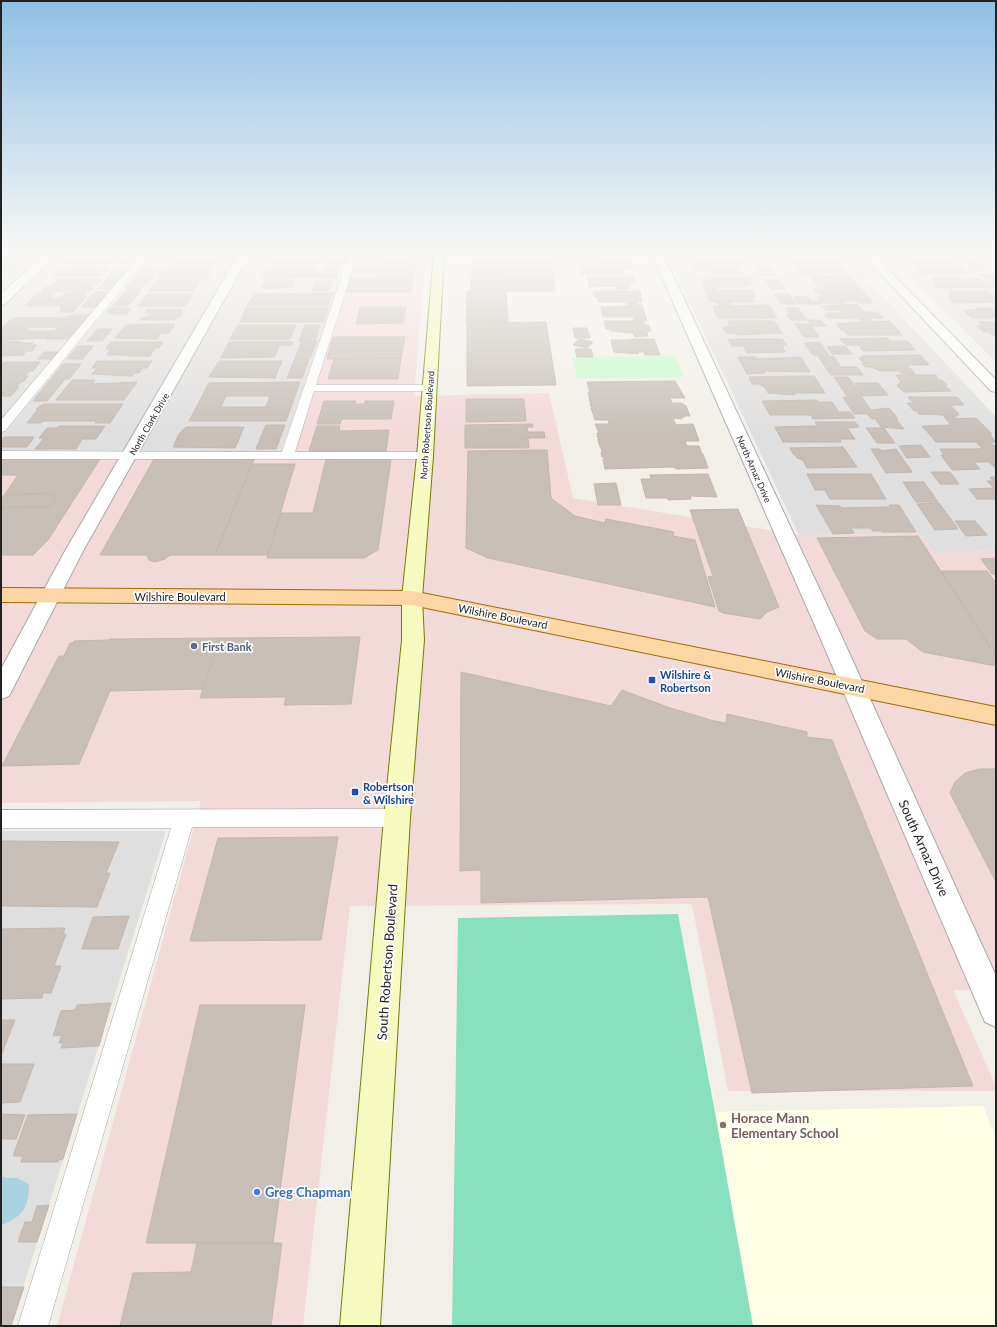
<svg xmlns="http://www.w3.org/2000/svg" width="997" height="1327" font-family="Lato,sans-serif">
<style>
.residential{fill:#e0dfdf}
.commercial{fill:#f2dad9}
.education{fill:#ffffe5}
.park{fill:#c8facc}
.pitch{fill:#88e0be}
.water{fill:#aad3df}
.building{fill:#c7bfb8;stroke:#c4b6ab;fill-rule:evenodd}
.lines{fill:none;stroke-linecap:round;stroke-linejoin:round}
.lane-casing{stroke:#a9a9a9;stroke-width:1}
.street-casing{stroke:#a9a9a9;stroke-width:2}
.secondary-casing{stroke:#707d05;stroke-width:2}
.primary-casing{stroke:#a06b00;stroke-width:2}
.lane{fill:#fff;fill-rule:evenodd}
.street{fill:#fff;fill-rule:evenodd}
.secondary{fill:#f7fabf;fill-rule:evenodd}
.primary{fill:#fcd6a4;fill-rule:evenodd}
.service-dot{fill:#5c6f8a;stroke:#fff;stroke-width:1.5}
.transit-dot{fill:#1a4fb4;stroke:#fff;stroke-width:1.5}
.education-dot{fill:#8d6e63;stroke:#fff;stroke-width:1.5}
.shop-dot{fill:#3f7fe0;stroke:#fff;stroke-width:1.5}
.labels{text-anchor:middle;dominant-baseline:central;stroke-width:3.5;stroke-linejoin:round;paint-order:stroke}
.far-street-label{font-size:9px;fill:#222;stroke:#fff}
.street-label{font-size:11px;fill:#222;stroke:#fff}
.service-label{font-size:11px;font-weight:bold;fill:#4e5e75;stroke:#fff;text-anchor:start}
.transit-label{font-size:11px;font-weight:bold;fill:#164399;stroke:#fff;text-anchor:start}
.near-street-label{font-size:13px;fill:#222;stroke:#fff}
.near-education-label{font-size:13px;font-weight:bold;fill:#785e54;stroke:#fff;text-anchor:start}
.near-shop-label{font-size:13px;font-weight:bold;fill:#366cbe;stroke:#fff;text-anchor:start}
</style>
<rect width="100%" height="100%" fill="#f2efe9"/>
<!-- residential -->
<path class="residential" d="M1 252H358L292 452 1 454Z
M666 252H841L996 417V551L934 553 919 534 799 535Z
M884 252H996V362Z
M1 831H166L11 1326H1Z"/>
<!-- commercial -->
<path class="commercial" d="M358 252H426L414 396 549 393 573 498 799 535 920 534 935 553 996 551V991L953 990 996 1086V1091H728L692 904 350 906 303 1326H57L201 801 1 803V454L292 452Z"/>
<!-- education -->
<path class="education" d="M678 914 716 1112 983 1106 996 1138V1326H452L458 918Z"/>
<!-- park -->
<path class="park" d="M675 356 684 377 577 378 572 357Z"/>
<!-- pitch -->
<path class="pitch" d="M678 914 715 1112 753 1326H452L458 918Z"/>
<!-- water -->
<path class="water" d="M1 1176 7 1178H17L29 1184C29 1208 23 1216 2 1225Z"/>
<!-- building -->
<path class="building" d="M1 252H26L1 274Z
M87 252H104L103 253H106L104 254H110L109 255H121L113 263 65 264 71 259H79Z
M128 252H146L134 263H119Z
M155 252H220L221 253 214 264H178V263H174L179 254H175L173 257 149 259Z
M277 252H328L323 264H270Z
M334 252H347L343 265H329Z
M392 252H415L413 265H384L386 254 391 255Z
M473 252H549L553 277H472Z
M556 252H627L630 262H558Z
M715 252H734L742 262H688L683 254 716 253Z
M743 252H759L761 255H745Z
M777 252H824L835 258 836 261H788L785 257H782Z
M902 252H983L987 255 971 256 957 254 967 260 947 261 943 257H940L927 258 930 261H912L908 257H909H904L901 253H903Z
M771 255 776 262H767L762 256Z
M751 256H762L766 262H755Z
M838 262 847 274H832L830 272 821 273 823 274H805L804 273H800L793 263Z
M909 262 937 264 935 262H956L969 274H922Z
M966 262H978L984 267H972Z
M630 263 632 269H623L625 274H581L579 264Z
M741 263 743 268 738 269 741 273 736 274H709L706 269H694L691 264Z
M73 265 93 266 91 268H109L101 276H52L58 271 68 270Z
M213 265 215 266 208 276 205 277H155L164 266Z
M273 265 318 266 316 273H322L320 277H262L266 270H270Z
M353 265H415L413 278H377L378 274 351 273Z
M328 266H341L336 278H321Z
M145 267H159L148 283H145L139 291H125Z
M758 267H768L776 275 762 276 757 268H759Z
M114 269H128L111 289H98Z
M979 274H993L996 276V280H988Z
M810 276H849L860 287 819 288Z
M507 277H553L555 291H471V279H507Z
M587 277H633L635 282H629L630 289H617L616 286 589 287Z
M702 277H750L753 282H750L751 284H749L750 286H745V287H715L716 289H705L702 283H706Z
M931 277 981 279 983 281 994 282 996 284V287L938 288 933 284H936L930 278Z
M350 278H413L411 292H346Z
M57 279H101L97 284H87L84 286H94L90 291H41L45 287H49Z
M158 279H202L194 291H149Z
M266 279 292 280V281H295L293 286 289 287 264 289 265 287H262Z
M764 279H778L785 289H771Z
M316 281H332L328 291H312Z
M813 289H861L873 303H859L857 301H845L846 303H823L818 296H823L820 293H816Z
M752 290 756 297H753L755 302H729L731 305H719L717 302H710L705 291Z
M467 291H506L508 322H466Z
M593 291H640L642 302H637L638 305H628L626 302H598L597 297H594Z
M948 291H988L996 298V302L954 303 948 297H951L949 295H953Z
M95 292H110L97 307H83L84 306H82Z
M124 292H141L127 306H113Z
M38 293H54L49 298H60L65 293H87L84 296H87L73 312H60L63 309H60L62 306H25Z
M333 293 328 306H247L255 294Z
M148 294H193L185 306H138Z
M775 294H789L796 304H781Z
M794 297H808L811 301H820L822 304H798Z
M857 304 864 312H877L883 318H828L825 315H828L827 313H843L840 310H826L822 306Z
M642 305 647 321H634L633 317H603L601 307Z
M769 305 777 318H718L713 306Z
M360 307H406L403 323 356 324Z
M110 308H131L126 314H109L111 312H106Z
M246 308H328L323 322H240Z
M786 308H798L807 320H791L787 314H790Z
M977 308H996V318H972L964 311 979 309Z
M147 310H182L180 313H183L180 317H177L175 320H139L141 318 149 317 152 313H145Z
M69 315H91L70 339H46Z
M13 318H65L56 327H30L26 331H53L46 338 1 340V329Z
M859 319H871L873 322 890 321 902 335H848L844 330H841L836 324 862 322Z
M807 320H821L826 326H812L819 337H804L795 324H810Z
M604 321H643L645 325H649L651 331H646L648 336 635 337 633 333 610 331 609 329H606Z
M728 321H774L782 333 737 335 736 333H726L723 327 730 326Z
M546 322 556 385 467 386V323Z
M979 322H996V336H994L989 332H984L977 326 983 325Z
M161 324H175L169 333H161L157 339 115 338 126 325Z
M238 325H296L290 339H230Z
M305 325H320L315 341H317L310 358H295L302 341H299Z
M573 328H587L590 338H575Z
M98 329H112L102 341H87Z
M333 337H405L401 358 327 359Z
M888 338 891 341H907L915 350 863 351 859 345H846L840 339Z
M579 339 593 342 587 348 573 345Z
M631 339H654L660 355H645L644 352H638V354L614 352 611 340H632Z
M728 339H782L787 345H782L785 352 747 353 743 346H732Z
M1 341 21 342 19 343H33L31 345H37L32 351H26L23 355 1 356Z
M111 342H163L159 348H155L150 356H127L128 355H107L111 349H106Z
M229 342H293L292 345H280L274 357 221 358Z
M820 342 829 355H813L804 343Z
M78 346H93L83 359H67Z
M845 346 852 354H832L827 347Z
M575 349H591L593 357H577Z
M44 352H61L55 359H38Z
M920 355 929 365H907L915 374H902L899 371H881L871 367H865L862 363H869L863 362 859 358 863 356Z
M818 356H833L841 367H857L863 375H831Z
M738 357H756L757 359 801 357 810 372 764 371 765 373 747 374Z
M401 358 398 379H328L334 359Z
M295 359H309L302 378H287Z
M97 361H152L147 368H142L139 373H134L132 376 92 374 97 368H92Z
M219 361H282L275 378 209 377Z
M5 362H40L33 371H30L25 376H28L23 382H21L16 387H19L11 396H1V363Z
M63 364H81L69 379H65L47 401H33Z
M896 375H936L939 380H942L947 385H944L951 391 905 392 901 390 897 385 901 382Z
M814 376 825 393H794L795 395 768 393 764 386H762L760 384H752L749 377Z
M834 377H848L863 396H847Z
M72 380H95L92 384 137 382 124 400H56Z
M675 381 685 398H670L672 403H681L686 406 690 416H685L681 419 673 418 676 425 693 424 699 441H685L687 446H699L702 454H703L708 468 677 469 673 467 605 469 603 459H605L604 457H602L601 452H603L599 445H601L599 444 598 439H600L598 438 597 433H599L595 424H609L608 420H595L591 408H594L591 407 590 403 592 402H590L589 397H591L589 396 588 392H590L587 382Z
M300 382 286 421H189L209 383ZM226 396H270L266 407H221Z
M855 383H878L888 395 864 396Z
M843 397H862L871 410 889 408 898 419H872L867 414H854Z
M908 397H957L964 405H950L959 414 954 418H945L943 415 919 414 917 412H920L919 411H914L907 403H913Z
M466 399H524L526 421 466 422Z
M817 400 818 402H832L839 412H850L855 418 813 419 811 415H770L762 401Z
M324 401H356L355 404H365V401H394L391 419H342L340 424H317Z
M43 404H123L110 423H95L96 421H43L41 423H27L38 409H36Z
M976 418 992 434H989L996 442H936L922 426 951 425 946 419Z
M876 420H897L904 429 881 427Z
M815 422H855L859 427 847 428 855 439H840L841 442H783L775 427 817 426Z
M533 424V427H527L528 432H544L545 438H528L529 448H465V425Z
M266 425H285L276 449H256Z
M59 426H105L96 439H82L76 449H35L44 438H39L47 428H57Z
M317 426H340L339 431 389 430 386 451H309Z
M186 427H244L235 448 173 447 179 434Z
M866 428H884L895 443H877Z
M4 437H34L27 447H1V440Z
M977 443H991L996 447V469L989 462H974L980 469 952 470 941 455H944L940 449H979L982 448Z
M921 445 930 457 907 458 899 446Z
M843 447 857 467 807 468 803 460 797 458 796 455H794L790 448Z
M871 449H880L881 451 896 449 912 472 886 473Z
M547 450 551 498 575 516 605 523 606 519 674 532 673 536 695 540 715 607 488 558 466 548 468 451Z
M1 459H100L48 540 33 555H1V508L51 507 60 493 5 494 18 475H1Z
M154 459H254L215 555H170L165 559 155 562 149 560 147 555H100Z
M326 459H391L378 550 364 558H267L281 513H313Z
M252 464H295L268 555H215Z
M931 472H950L959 484H940Z
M708 474 717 497 690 496 691 499 668 500 667 498H646L641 479H651L650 475Z
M807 474H871L886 499H830L825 490H815Z
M990 477H996V499H977L969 489 994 488 987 481H993Z
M903 482H924L938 502H916Z
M616 483 621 505H598L594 484Z
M58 494 50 507H1V498L4 495Z
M939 503 958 529 935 530 917 504Z
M816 505 840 506 841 508 890 507 889 505H899L916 532H882L881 531H873L871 528H851L854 533 833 534Z
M738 509 779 607 767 612 760 619 723 613 719 611 708 577 713 576 690 510Z
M955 521H975L987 535 966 536Z
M918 536 996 656V666L923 652 906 639H877L865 631 817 538Z
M996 558V574H992L981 559Z
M941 571H987L996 583V656Z
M360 637 351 704 284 705 286 697 200 698 220 638Z
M220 638 203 689 110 691 79 764 2 766 59 656H64L70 643H73L74 641 110 640V639Z
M461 672 611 706 622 690 670 708 714 721 726 723 727 714 807 732V737L832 740 973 1086 752 1093 708 897 481 903V870L460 871Z
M979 769H996V882L950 793 955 782 965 773Z
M338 837 321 940 190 941 218 838Z
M1 841 119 842 106 873H110L97 907 1 906Z
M129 916 118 949H82L93 917Z
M65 928 63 934H66L54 966H61L51 993H43L42 998 1 999V929Z
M111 1003 99 1046 61 1048 63 1043H59L62 1035 53 1036 61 1011 75 1010 77 1005Z
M200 1005H305L273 1243H146Z
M1 1020H15L1 1056Z
M1 1064H34L20 1102 1 1103Z
M1 1114 25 1115 16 1139H1Z
M77 1114 63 1159 58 1160V1162H21L23 1156H13L28 1115Z
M49 1205 37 1242H18L25 1222H32L37 1206Z
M197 1243H282L271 1326H120L133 1273 191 1272Z
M1 1287H24L11 1326H1Z"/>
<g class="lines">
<defs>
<path id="lane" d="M143 252H152L5 431 1 432V420Z
M350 252H358L316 385H430L436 388 430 391H314L295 452H425L429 453 431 456 429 459H1V451L282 452Z
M397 809 404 812 407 818 404 824 397 827H192L48 1326H18L171 828H1V810Z"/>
<path id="street" d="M47 252H59L5 304 1 305V294Z
M240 252H251L83 551 9 696 1 699V669L65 551Z
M651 252H662L841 635 996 976V1027L985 1022 819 635Z
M860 252H871L996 380V392L991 391Z"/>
<path id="secondary" d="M434 252H444L433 456 422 598 424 640 410 818 380 1326H340L384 818 402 640V598L417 456Z"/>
<path id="primary" d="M1 588 412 591 996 707V725L412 605 1 602Z"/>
</defs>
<!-- lane casing -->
<use href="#lane" class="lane-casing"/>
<!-- street casing -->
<use href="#street" class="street-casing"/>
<!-- secondary casing -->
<use href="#secondary" class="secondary-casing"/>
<!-- primary casing -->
<use href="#primary" class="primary-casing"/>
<!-- lane -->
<use href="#lane" class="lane"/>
<!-- street -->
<use href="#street" class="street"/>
<!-- secondary -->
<use href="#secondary" class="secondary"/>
<!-- primary -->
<use href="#primary" class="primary"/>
</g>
<!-- sky -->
<linearGradient id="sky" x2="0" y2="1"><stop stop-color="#8fc0e4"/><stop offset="0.58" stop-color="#f9f8f5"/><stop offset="1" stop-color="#f9f8f5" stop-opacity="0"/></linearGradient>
<rect width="997" height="438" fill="url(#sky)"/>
<!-- markers -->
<circle class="service-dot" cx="194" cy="646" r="4"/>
<g class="transit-dot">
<rect x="648" y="676" width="8" height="8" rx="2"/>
<rect x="351" y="788" width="8" height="8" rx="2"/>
</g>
<circle class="education-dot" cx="723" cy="1125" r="4"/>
<circle class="shop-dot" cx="257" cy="1192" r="4"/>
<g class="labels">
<!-- far-street labels -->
<g class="far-street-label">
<text transform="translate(149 424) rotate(-60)">North Clark Drive</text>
<text transform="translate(427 425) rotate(-86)">North Robertson Boulevard</text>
<text transform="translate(754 469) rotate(66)">North Arnaz Drive</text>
</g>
<!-- street labels -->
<g class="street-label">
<text x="180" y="596">Wilshire Boulevard</text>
<text transform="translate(503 616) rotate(11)">Wilshire Boulevard</text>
<text transform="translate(820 680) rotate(11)">Wilshire Boulevard</text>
</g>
<!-- service labels -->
<g class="service-label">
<text x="202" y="646">First Bank</text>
</g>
<!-- transit labels -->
<g class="transit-label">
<text x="660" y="674">Wilshire &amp;<tspan x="660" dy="13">Robertson</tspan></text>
<text x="363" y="786">Robertson<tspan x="363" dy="13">&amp; Wilshire</tspan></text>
</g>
<!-- near-street labels -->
<g class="near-street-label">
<text transform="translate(924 848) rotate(66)">South Arnaz Drive</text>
<text transform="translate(387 962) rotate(-86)">South Robertson Boulevard</text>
</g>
<!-- near-education labels -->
<g class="near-education-label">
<text x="731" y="1118">Horace Mann<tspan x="731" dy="15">Elementary School</tspan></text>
</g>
<!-- near-shop labels -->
<g class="near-shop-label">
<text x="265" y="1192">Greg Chapman</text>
</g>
</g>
<!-- border -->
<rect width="997" height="1327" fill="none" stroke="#222222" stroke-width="4"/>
</svg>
